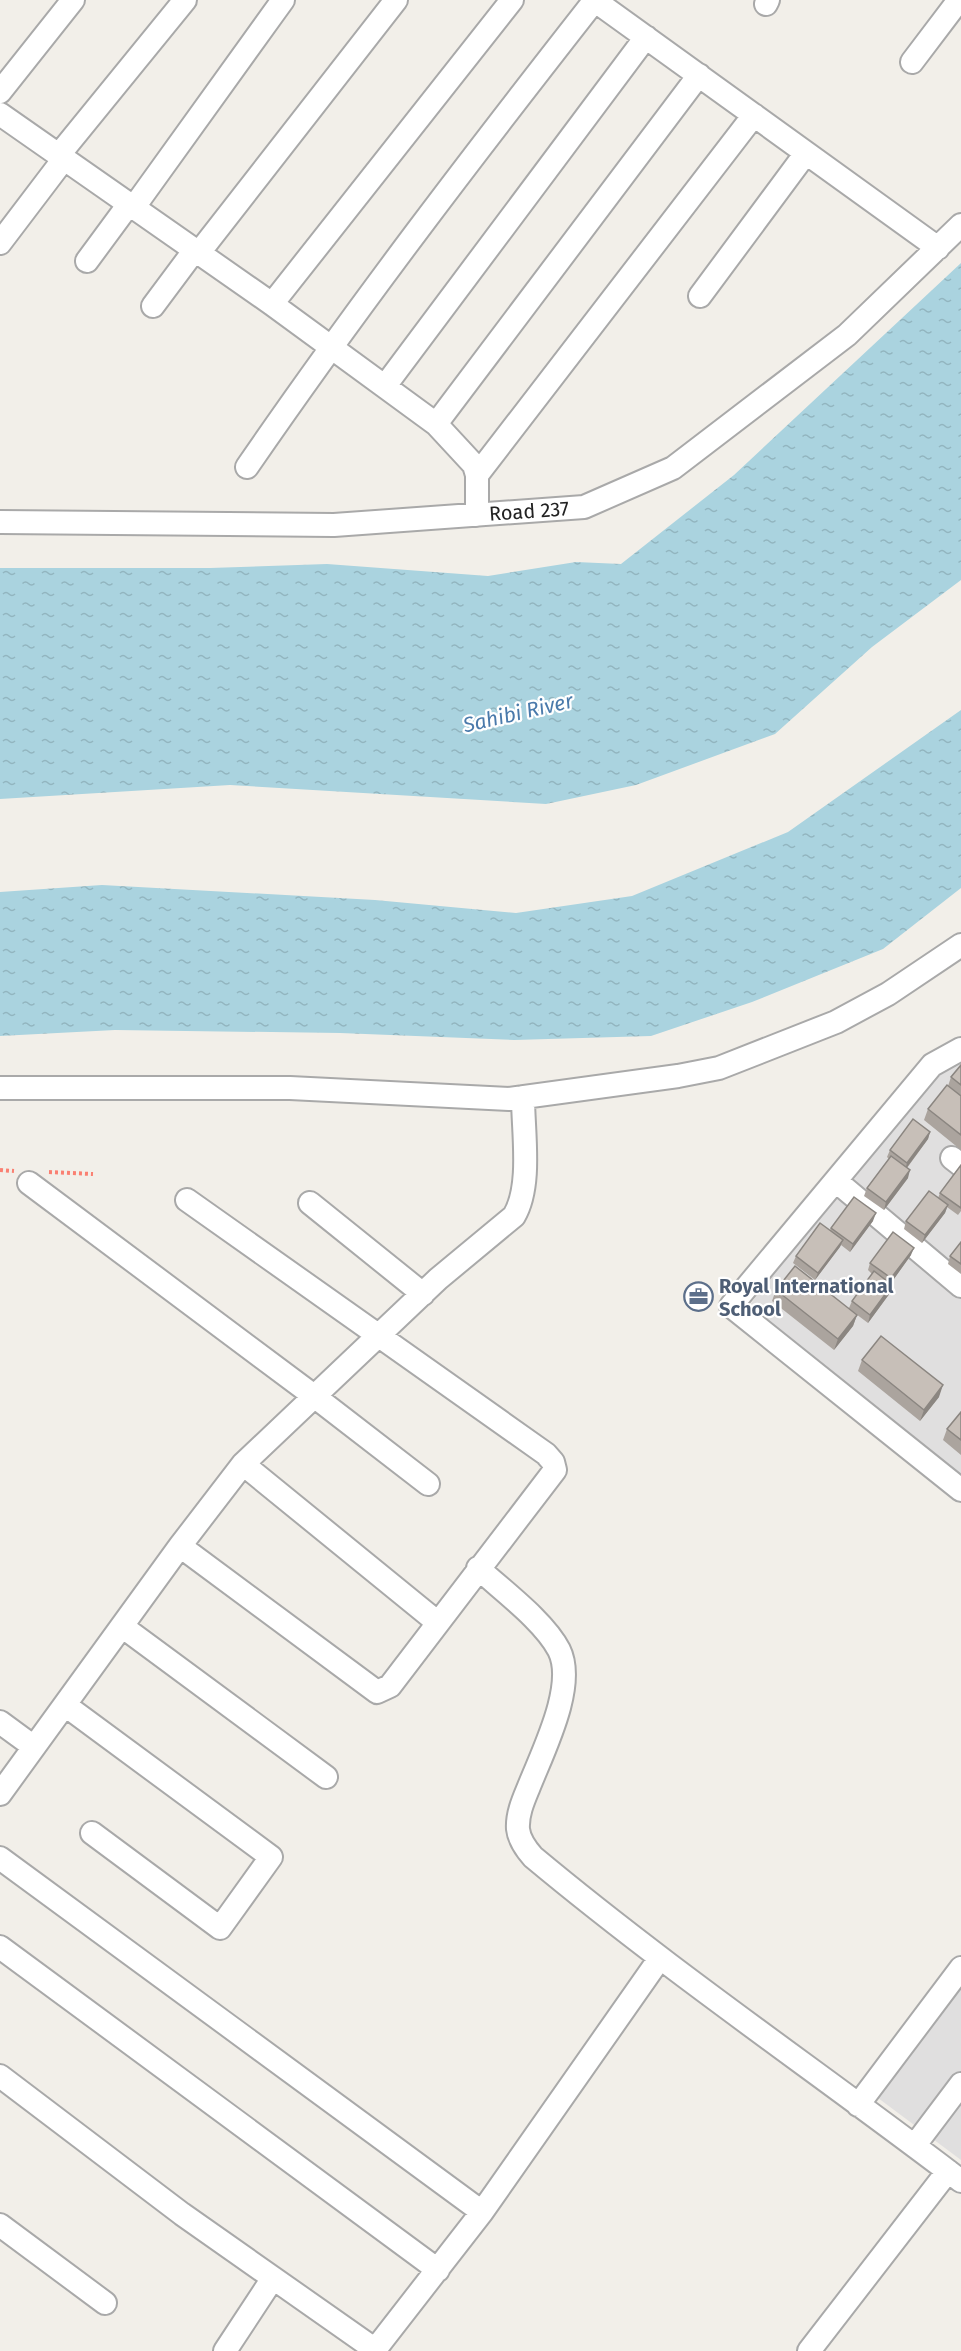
<svg xmlns="http://www.w3.org/2000/svg" width="961" height="2351" font-family="'Fira Sans',sans-serif">
<style>
.residential{fill:#e0dfdf}
.water{fill:url(#water-ripples)}
.lines{fill:none;stroke-linecap:round;stroke-linejoin:round}
.minor-casing{stroke:#a9a9a9;stroke-width:26}
.path{stroke:#fa8072;stroke-width:4;stroke-dasharray:3 3;stroke-linecap:butt}
.minor{stroke:#fff;stroke-width:22}
.wall{fill:#aba49e}
.shaded-wall{fill:#8b8681}
.building{fill:#c7bfb8;stroke:#8b8681;stroke-width:1.5}
.labels{text-anchor:middle;dominant-baseline:central;stroke-width:4.5;stroke-linejoin:round;paint-order:stroke}
.street-label{font-size:20px;fill:#222;stroke:#fff}
.service-label{font-size:20px;font-weight:bold;fill:#4e5e75;stroke:#fff;text-anchor:start}
.water-label{font-size:21px;font-style:italic;fill:#4a7aab;stroke:#fff}
</style>
<defs>
<pattern id="water-ripples" width="26" height="14" patternUnits="userSpaceOnUse" patternTransform="scale(1.5)"><rect width="26" height="14" fill="#aad3df"/><path d="M2 4q2-2 4 0t4 0M15 11q2-2 4 0t4 0" fill="none" stroke="#92b5bf"/></pattern>
</defs>
<rect width="100%" height="100%" fill="#f2efe9"/>
<!-- residential -->
<path class="residential" d="M961 1048V1478L744 1313 920 1072Z
M961 1969V2160L870 2092Z"/>
<!-- water -->
<path class="water" d="M961 263V580L872 647 775 734 636 785 546 804 230 785 0 799V568H210L327 564 488 576 576 562 621 564 734 475Z
M961 710V888L883 949 752 1002 651 1036 514 1040 340 1033 115 1030 0 1036V892L102 885 375 900 516 913 632 896 788 832Z"/>
<g class="lines">
<defs>
<path id="minor" d="M594 0 938 248
M766 4 768 0
M912 62 959 0
M0 92 73 0
M0 114 272 304 436 424 474 465 477 475V515
M58 156 185 0
M134 207 283 0
M0 243 63 160
M198 254 396 0
M87 261 129 204
M700 296 806 153
M272 304 512 0
M153 306 194 251
M385 386 646 37
M436 424 699 75
M247 467C357 307 475 153 595 0
M477 475 754 115
M0 522 334 525 584 507 673 468 847 335 961 225
M961 1049 932 1065 731 1306 961 1490
M0 1088H290L509 1099 678 1076 719 1068 836 1022 888 994 961 945
M952 1158 961 1165
M836 1181 961 1286
M29 1183 314 1396 428 1484
M310 1203 423 1294
M243 1464 437 1622
M180 1546 377 1692 390 1686 555 1470 553 1462 546 1454 187 1200
M478 1568C503 1591 544 1621 559 1650 577 1686 542 1753 528 1789 523 1801 517 1815 518 1829 519 1839 526 1849 533 1857 671 1972 818 2072 961 2181
M123 1627 326 1777
M65 1705 271 1857 220 1928 92 1833
M0 1722 34 1747
M0 1794 180 1546 243 1464 438 1279 514 1216C532 1186 523 1132 523 1097
M0 1858 482 2212
M0 1947 438 2270
M0 2076 182 2214 377 2351
M858 2105 961 1968
M915 2145 961 2084
M0 2225 105 2303
M225 2351 273 2278
M374 2351 482 2212 660 1958
M809 2351 948 2171"/>
</defs>
<!-- minor casing -->
<use href="#minor" class="minor-casing"/>
<!-- path -->
<path class="path" d="M0 1170 14 1171
M49 1172 93 1174"/>
<!-- minor -->
<use href="#minor" class="minor"/>
</g>
<!-- wall -->
<path class="wall" d="M961 1065V1150L924 1120 928 1109 948 1086 951 1077Z
M930 1132 928 1139 907 1168 908 1178 884 1210 864 1196 867 1188 889 1159 887 1157 890 1150Z
M961 1165V1211L958 1215 947 1207 945 1213 922 1243 904 1229 906 1221 938 1198 940 1193Z
M873 1221 850 1252 841 1245 815 1280 793 1263 796 1256 830 1230 831 1228Z
M961 1242V1274L948 1264 950 1256Z
M911 1255 890 1284V1293L868 1323 852 1311 857 1315 853 1326 834 1350 772 1301 776 1290 849 1308 852 1301 872 1274 868 1270 870 1263Z
M862 1360 939 1397 920 1421 858 1371Z
M961 1412V1455L943 1440 947 1429Z"/>
<!-- shaded-wall -->
<path class="shaded-wall" d="M930 1132 928 1139 905 1170 907 1163Z
M910 1170 908 1178 884 1210 886 1202Z
M948 1205 945 1213 922 1243 925 1235Z
M876 1213 873 1221 850 1252 853 1244Z
M843 1240 840 1247 815 1280 818 1273Z
M914 1248 911 1255 889 1286 891 1278Z
M892 1285 890 1293 868 1323 870 1315Z
M857 1315 853 1326 834 1350 838 1339Z
M943 1385 939 1397 920 1421 924 1410Z"/>
<!-- building -->
<path class="building" d="M961 1065V1085L951 1077Z
M947 1085 961 1096V1135L928 1109Z
M913 1119 930 1132 907 1163 890 1150Z
M891 1156 910 1170 886 1202 867 1188Z
M961 1165V1208L940 1193Z
M929 1191 948 1205 925 1235 906 1221Z
M854 1197 876 1213 853 1244 831 1228Z
M820 1223 843 1240 818 1273 796 1256Z
M893 1232 914 1248 891 1278 870 1263Z
M961 1242V1264L950 1256Z
M795 1266 857 1315 838 1339 776 1290Z
M874 1271 892 1285 870 1315 852 1301Z
M881 1336 943 1385 924 1410 862 1360Z
M961 1412V1440L947 1429Z"/>
<!-- icons -->
<defs>
<symbol id="office-ring" viewBox="-11 -11 22 22"><circle r="9.5" fill="#fff" stroke="#5c6f8a" stroke-width="1.5"/><path d="M-6-3h4V-5.5h4V-3h4V5H-6ZM-1-4.5V-3h2v-1.5ZM-6 0V1H6V0Z" fill="#5c6f8a"/></symbol>
</defs>
<g fill-rule="evenodd">
<use href="#office-ring" x="682" y="1280" width="33" height="33"/>
</g>
<g class="labels">
<!-- street labels -->
<g class="street-label">
<text transform="translate(529 511) rotate(-4)">Road 237</text>
</g>
<!-- service labels -->
<g class="service-label">
<text x="719" y="1286">Royal International<tspan x="719" dy="23">School</tspan></text>
</g>
<!-- water labels -->
<g class="water-label">
<text transform="translate(518 713) rotate(-13)">Sahibi River</text>
</g>
</g>
</svg>
